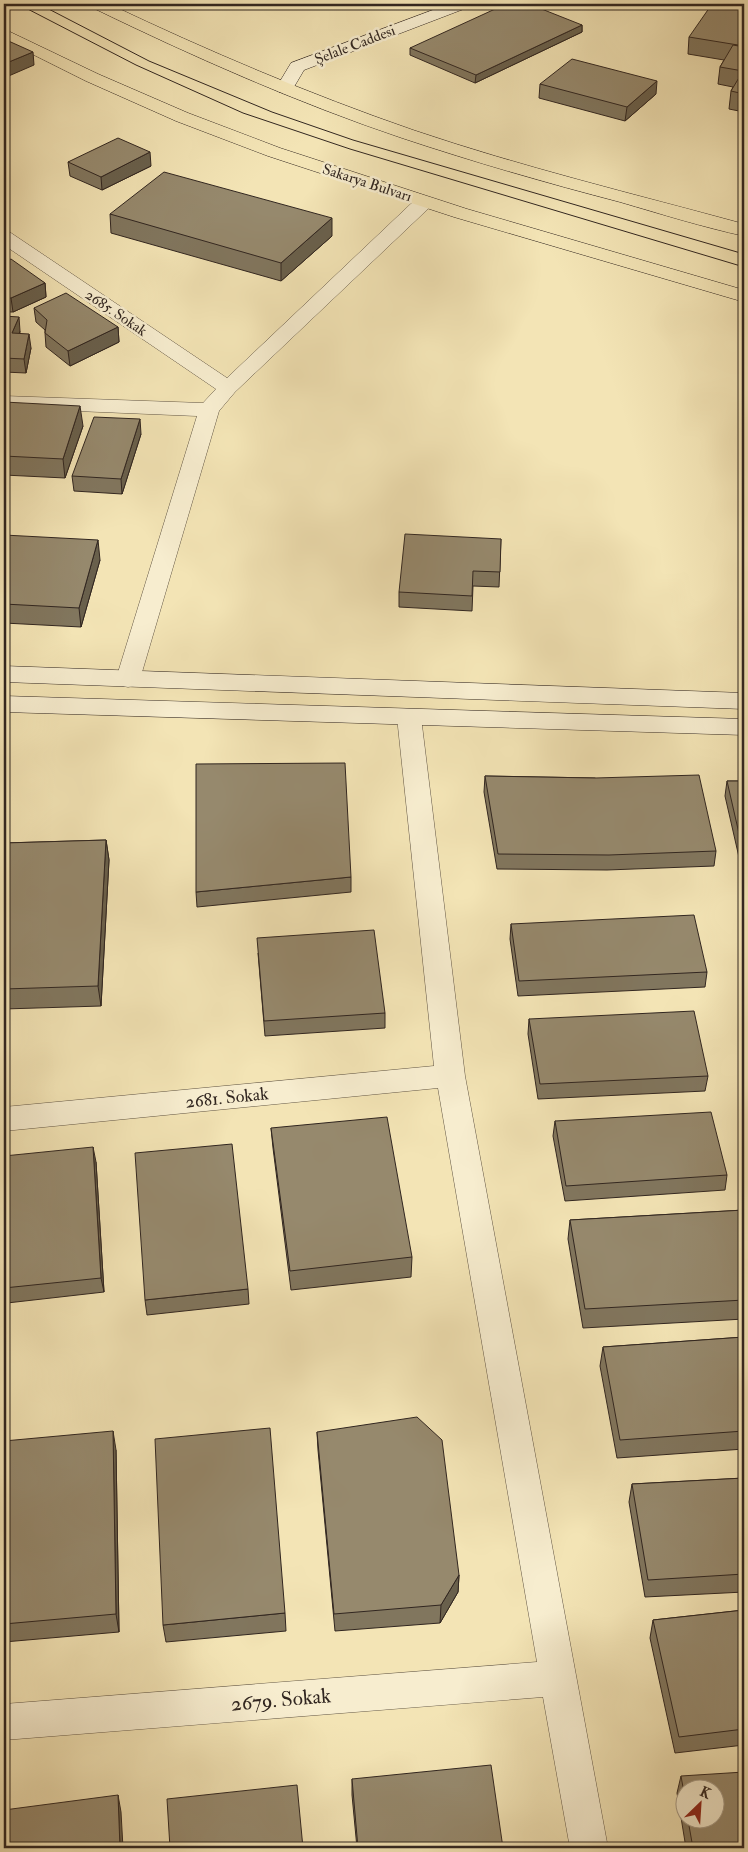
<svg xmlns="http://www.w3.org/2000/svg" width="748" height="1852" font-family="'IM FELL Double Pica',serif">
<style>
.lines{fill:none;stroke-linecap:round;stroke-linejoin:round}
.street-casing{stroke:#625645;stroke-width:1}
.secondary-casing{stroke:#312620;stroke-width:1}
.primary-casing{stroke:#312620;stroke-width:1}
.street{fill:#f7edcf;fill-rule:evenodd}
.secondary{fill:#f7edcf;fill-rule:evenodd}
.primary{fill:#f3e4b5;fill-rule:evenodd}
.tram{stroke:#312620;stroke-width:1}
.wall{fill:#81765e;stroke:#312620;fill-rule:evenodd}
.shaded-wall{fill:#69604c;stroke:#312620}
.building{fill:#96896d;stroke:#312620}
.labels{text-anchor:middle;dominant-baseline:central;stroke-width:5;stroke-linejoin:round;paint-order:stroke}
.far-street-label{font-size:15px;fill:#312620;stroke:#f7edcf}
.street-label{font-size:18px;fill:#312620;stroke:#f7edcf}
.near-street-label{font-size:21px;fill:#312620;stroke:#f7edcf}
</style>
<rect width="100%" height="100%" fill="#f3e4b5"/>
<filter id="stains"><feTurbulence type="fractalNoise" baseFrequency=".004" numOctaves="4"/><feColorMatrix values="0 0 0 0 .2 0 0 0 0 .09 0 0 0 0 .02 0 0 0 .5 -.17"/></filter>
<radialGradient id="worn" r=".72"><stop offset=".6" stop-color="#630" stop-opacity="0"/><stop offset="1" stop-color="#630" stop-opacity=".3"/></radialGradient>
<g class="lines">
<defs>
<path id="street" d="M424 196 431 198 433 202 431 206 235 392 219 411 140 679 137 685 128 687 119 685 116 679 197 416 4 408V396L203 403 216 389 4 245V231L11 233 227 378 417 198Z
M409 709 418 711 421 717 465 1076 608 1848H570L543 1697 4 1740V1704L537 1662 438 1088 4 1131V1107L434 1066 397 717 400 711Z"/>
<path id="secondary" d="M449 4H471L469 7 304 70 291 92H279L276 88 291 63Z
M4 666 744 693V709L4 682Z
M4 696 744 719V735L4 712Z"/>
<path id="primary" d="M89 4H109C208 51 309 94 413 130 522 167 634 194 744 224V236C703 227 661 214 620 202 547 183 474 162 402 138 295 102 192 56 91 7Z
M4 29 98 74 188 113 280 148 467 209 744 290V302L454 217 268 156 176 121 86 81 4 40Z"/>
</defs>
<!-- street casing -->
<use href="#street" class="street-casing"/>
<!-- secondary casing -->
<use href="#secondary" class="secondary-casing"/>
<!-- primary casing -->
<use href="#primary" class="primary-casing"/>
<!-- street -->
<use href="#street" class="street"/>
<!-- secondary -->
<use href="#secondary" class="secondary"/>
<!-- primary -->
<use href="#primary" class="primary"/>
<!-- tram -->
<path class="tram" d="M18 4 136 65 243 113 350 149 744 267
M39 4 149 61 272 112 353 140 744 254"/>
</g>
<!-- wall -->
<path class="wall" d="M744 8V112L729 109 731 91 733 87 718 84 720 67 724 60 688 54 689 37Z
M582 25V32L475 83 410 55V48Z
M540 84 656 94 625 121 539 98Z
M68 162 151 166 102 190 70 176Z
M110 214 332 236 281 281 111 233Z
M4 262 45 283 46 297 13 312H4Z
M34 308 118 327 119 342 70 366 46 347 45 333V330L36 322Z
M4 316 20 331V334L31 348 26 373 4 372Z
M4 402 83 426 65 478 4 475Z
M141 434 122 494 74 491 72 476Z
M4 535 100 560 81 627 4 623Z
M501 539 499 587 473 586 472 611 399 607V592Z
M485 776 595 778 716 851 714 866 607 870 497 869 484 792Z
M727 781H744V866H741L725 796Z
M106 840 109 860 101 1006 4 1009V843Z
M351 877V892L197 907 196 892Z
M511 924 707 972 705 987 518 996 510 939Z
M258 953 385 1013V1028L265 1036Z
M529 1019 708 1076 705 1091 538 1099 528 1034Z
M555 1121 727 1175 725 1190 565 1201 553 1136Z
M271 1128 412 1257 411 1277 291 1290 273 1148Z
M4 1156 96 1162 104 1292 7 1303 4 1290Z
M744 1210V1319L583 1328 568 1239 570 1220Z
M248 1289 249 1304 147 1315 145 1300Z
M744 1337V1449L617 1458 600 1366 603 1347Z
M317 1432 459 1575 458 1592 440 1623 335 1631 318 1450Z
M4 1441 116 1450 119 1632 4 1642Z
M744 1478V1592L645 1597 629 1502 632 1484Z
M744 1610V1745L675 1753 650 1638 653 1620Z
M285 1613 286 1631 166 1642 163 1625Z
M681 1776 744 1848H686L677 1793ZM686 1790 716 1820H686Z
M352 1779 503 1848H357L352 1795Z"/>
<!-- shaded-wall -->
<path class="shaded-wall" d="M582 25V32L475 83 476 75Z
M33 52 34 65 4 78V64Z
M657 81 656 94 625 121 627 107Z
M150 152 151 166 102 190 101 177Z
M332 218V236L281 281V263Z
M45 283 46 297 13 312 11 298Z
M19 317 20 331 14 348 12 333Z
M118 327 119 342 70 366 68 351Z
M29 334 31 348 26 373 24 359Z
M80 406 83 426 65 478 63 459Z
M140 419 141 434 122 494 121 479Z
M98 540 100 560 81 627 79 608Z
M106 840 109 860 101 1006 98 986Z
M93 1147 96 1162 104 1292 101 1278Z
M113 1431 116 1450 119 1632 116 1614Z
M459 1575 458 1592 440 1623 441 1605Z
M118 1795 121 1812 123 1848H120Z"/>
<!-- building -->
<path class="building" d="M506 4H529L582 25 476 75 410 48Z
M712 4H720L744 8V46L689 37Z
M4 39 33 52 4 64Z
M733 45 744 47V94L731 91 743 71 720 67Z
M572 59 657 81 627 107 540 84Z
M118 138 150 152 101 177 68 162Z
M164 172 332 218 281 263 110 214Z
M11 259 45 283 11 298H4V262Z
M66 293 118 327 68 351 45 333 47 320 34 308Z
M4 316 19 317 12 333 29 334 24 359 4 358Z
M4 402 80 406 63 459 4 456Z
M94 417 140 419 121 479 72 476Z
M405 534 501 539 500 572 473 571 472 596 399 592Z
M4 535 98 540 79 608 4 604Z
M345 763 351 877 196 892V764Z
M699 775 716 851 609 855 498 854 485 776 595 778Z
M727 781H744V851H743Z
M106 840 98 986 4 989V843Z
M694 915 707 972 519 981 511 924Z
M374 930 385 1013 264 1021 257 938Z
M694 1011 708 1076 540 1084 529 1019Z
M711 1112 727 1175 566 1186 555 1121Z
M387 1117 412 1257 290 1271 271 1128Z
M232 1144 248 1289 145 1300 135 1153Z
M93 1147 101 1278 4 1288V1156Z
M744 1210V1300L585 1309 570 1220Z
M744 1337V1431L620 1440 603 1347Z
M417 1417 442 1440 459 1575 441 1605 334 1614 317 1432Z
M270 1428 285 1613 163 1625 155 1439Z
M113 1431 116 1614 4 1624V1441Z
M744 1478V1574L648 1580 632 1484Z
M744 1610V1729L679 1737 653 1620Z
M491 1765 503 1848H358L352 1779Z
M744 1772V1848H693L688 1820H716V1790H686V1804L681 1776Z
M297 1785 303 1848H170L167 1799Z
M118 1795 120 1848H4V1810Z"/>
<g class="labels">
<!-- far-street labels -->
<g class="far-street-label">
<text transform="translate(355 45) rotate(-21)">Şelale Caddesi</text>
<text transform="translate(367 183) rotate(18)">Sakarya Bulvarı</text>
<text transform="translate(116 313) rotate(34)">2685. Sokak</text>
</g>
<!-- street labels -->
<g class="street-label">
<text transform="translate(227 1098) rotate(-6)">2681. Sokak</text>
</g>
<!-- near-street labels -->
<g class="near-street-label">
<text transform="translate(281 1700) rotate(-5)">2679. Sokak</text>
</g>
</g>
<!-- margin -->
<rect width="748" height="1852" fill="none" stroke="#f3e4b5" stroke-width="20"/>
<rect x="5" y="5" width="738" height="1842" fill="none" stroke="#312620" stroke-width="2.5"/>
<rect x="10" y="10" width="728" height="1832" fill="none" stroke="#312620"/>
<!-- north arrow -->
<g transform="translate(700 1804) rotate(25)"><circle r="24" fill="#f7edcf" stroke="#a89d89"/>
<path d="M0-4L9 19L0 12L-9 19Z" fill="#8f2418"/>
<text y="-8" font-size="14" font-weight="bold" text-anchor="middle" fill="#312620">K</text>
</g>
<rect width="100%" height="100%" filter="url(#stains)"/>
<rect width="100%" height="100%" fill="url(#worn)"/>
</svg>
